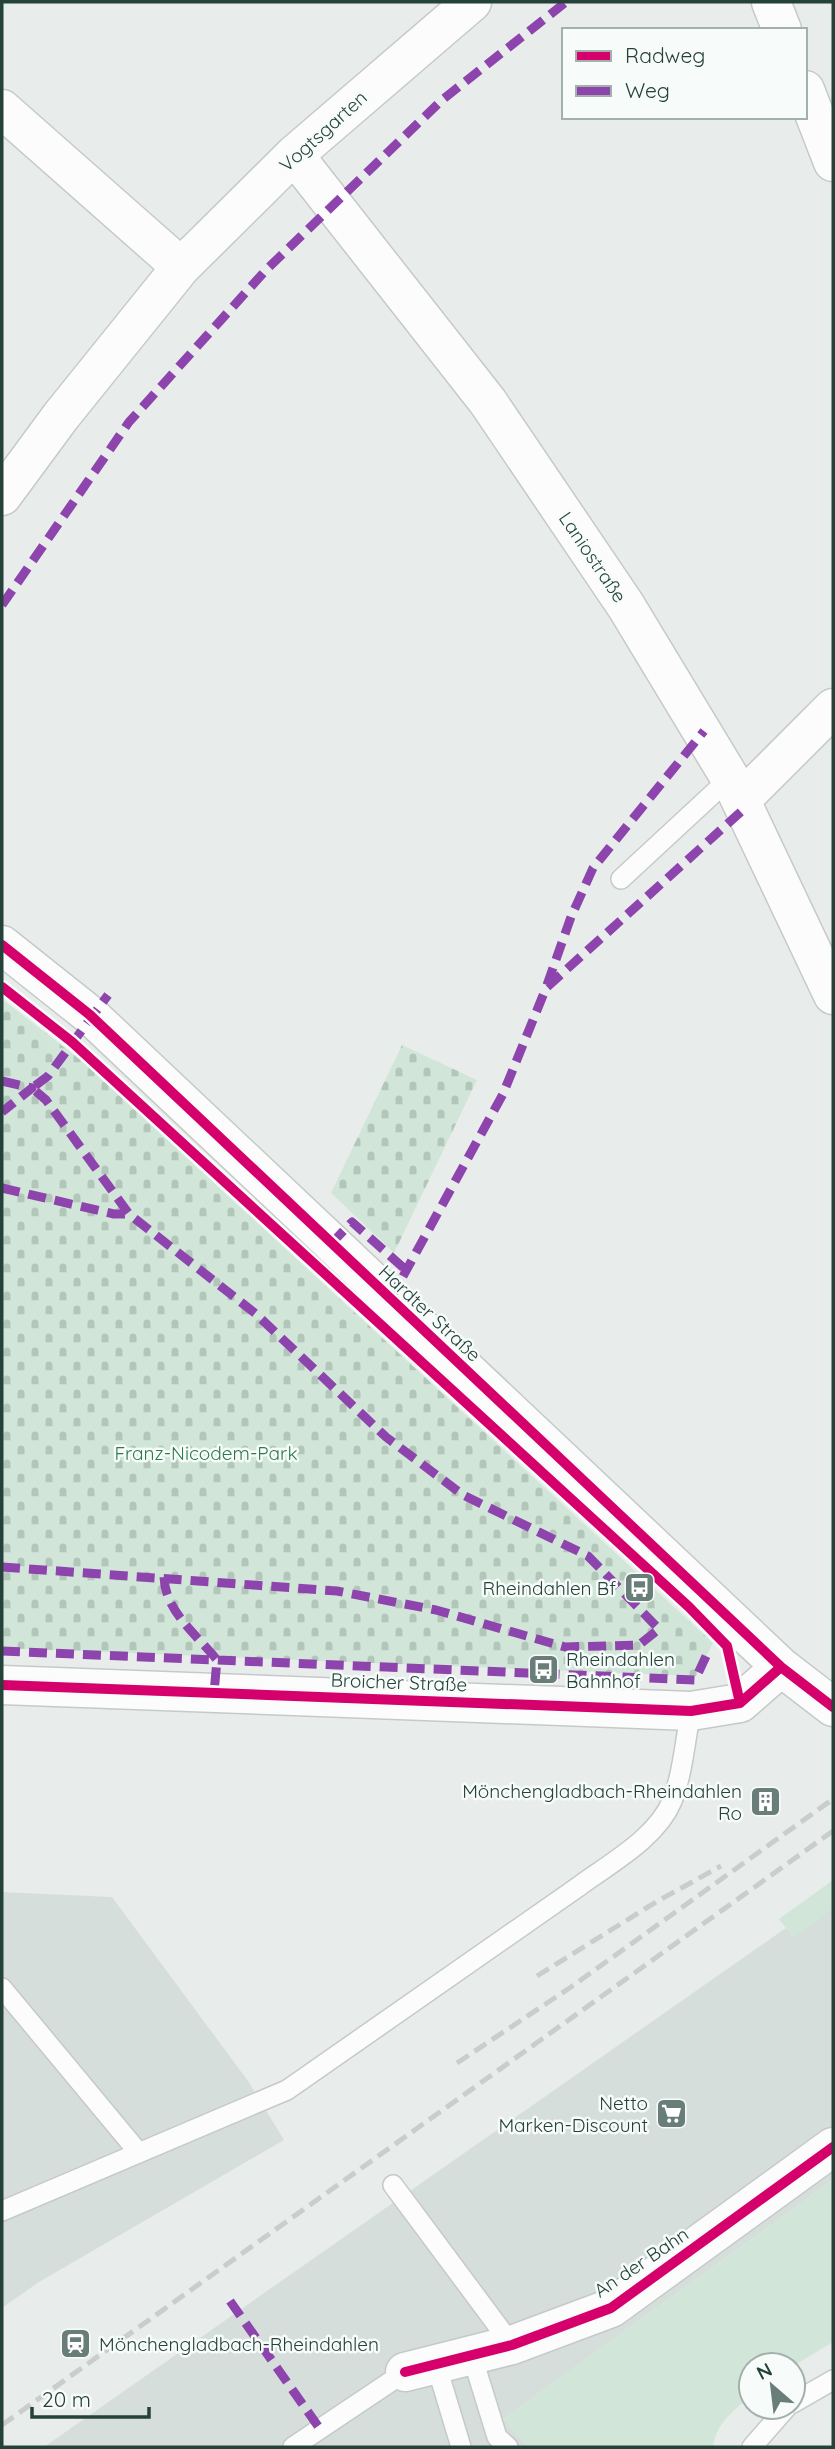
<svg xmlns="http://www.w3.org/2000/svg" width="835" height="2449" font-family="Quicksand,sans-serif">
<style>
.built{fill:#d6dedb}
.grass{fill:#d1e6d8}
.cemetery{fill:url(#cemetery-stones)}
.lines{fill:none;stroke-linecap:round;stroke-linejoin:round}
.service-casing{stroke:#c5cac8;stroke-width:22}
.minor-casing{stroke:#c5cac8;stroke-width:41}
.tertiary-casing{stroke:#c5cac8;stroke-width:41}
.service{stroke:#fcfcfc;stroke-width:19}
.minor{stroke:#fcfcfc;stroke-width:38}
.tertiary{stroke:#fcfcfc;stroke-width:38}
.rail{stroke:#c9cdcc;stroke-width:5;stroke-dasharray:14 7;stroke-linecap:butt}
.quiet{stroke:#8e44ad;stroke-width:9;stroke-dasharray:18 9;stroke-linecap:butt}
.cycleway-casing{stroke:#f7fbf9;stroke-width:15}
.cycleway{stroke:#d6006c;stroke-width:10}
.labels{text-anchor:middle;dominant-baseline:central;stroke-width:5;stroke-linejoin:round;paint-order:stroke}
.street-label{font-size:19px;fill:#24423a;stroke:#f7fbf9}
.park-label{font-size:19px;fill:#2d7a4b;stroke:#f7fbf9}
.poi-label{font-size:19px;fill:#24423a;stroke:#f7fbf9;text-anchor:end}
</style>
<defs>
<pattern id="cemetery-stones" width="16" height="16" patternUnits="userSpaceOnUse" patternTransform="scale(1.75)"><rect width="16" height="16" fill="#d1e6d8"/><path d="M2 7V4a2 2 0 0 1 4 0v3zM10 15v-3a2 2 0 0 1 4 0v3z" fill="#b3c6ba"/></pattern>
</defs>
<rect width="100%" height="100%" fill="#e8edeb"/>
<!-- built -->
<path class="built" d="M2 1892 112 1897 248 2081 284 2140 39 2282 2 2308Z
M833 1895V2180L503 2419 528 2447H44Z"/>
<!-- grass -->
<path class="grass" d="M833 1880V1908L793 1938 779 1919Z
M833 2180V2342L793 2366 751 2365V2397C733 2410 716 2424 713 2447H528L503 2419Z"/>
<!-- cemetery -->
<path class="cemetery" d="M2 999 83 1062 713 1643 696 1676 2 1648Z
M402 1045 477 1080 394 1253 331 1193Z"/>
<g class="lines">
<defs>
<path id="service" d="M621 879 730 778
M2 1988 139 2153
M393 2185 512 2345
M2 2211 287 2090 578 1887C609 1864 657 1838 672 1801 683 1773 685 1740 691 1711
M472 2356 497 2437 508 2447
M436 2364 461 2447
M793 2403 833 2380
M293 2447 405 2372
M752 2447 787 2407"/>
<path id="minor" d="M771 2 782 30
M805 90 833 162
M2 109 181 267
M294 155 488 402 626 606 730 778 833 995
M2 496 61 416 181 267 294 155 472 2
M741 800 833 708
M405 2372 512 2345 611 2308 833 2147"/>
<path id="tertiary" d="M2 945 90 1015 781 1667 833 1707
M2 1685 691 1711 740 1703 781 1667"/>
</defs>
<!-- service casing -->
<use href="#service" class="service-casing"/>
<!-- minor casing -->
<use href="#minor" class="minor-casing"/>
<!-- tertiary casing -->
<use href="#tertiary" class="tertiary-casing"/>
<!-- service -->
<use href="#service" class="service"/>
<!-- minor -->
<use href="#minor" class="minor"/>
<!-- tertiary -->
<use href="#tertiary" class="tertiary"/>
<!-- rail -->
<path class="rail" d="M537 1976 656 1902 721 1866
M457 2063 571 1987 833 1799
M2 2425 833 1831"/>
<!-- quiet -->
<path class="quiet" d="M2 605 129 422 266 270 442 100 566 2
M547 985 571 917 593 868 704 731
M2 1081 32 1088 2 1112
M2 1188 114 1214H129
M331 1244 352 1222 406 1270
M390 1300 503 1094 546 988 745 808
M2 1567 337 1591 436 1610 565 1647 639 1645 659 1629 588 1556 463 1495 386 1437 256 1314 129 1214 46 1100 32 1088 48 1076 108 995
M164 1577C165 1611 197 1635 217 1660L214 1693
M2 1651 695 1680 707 1654
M230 2301 320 2429"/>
<defs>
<path id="cycleway" d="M2 945 90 1015 781 1667 833 1707
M2 987 72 1042 689 1607 727 1646 740 1703
M2 1685 691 1711 740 1703 781 1667
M405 2372 512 2345 611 2308 833 2147"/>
</defs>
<!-- cycleway casing -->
<use href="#cycleway" class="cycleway-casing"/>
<!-- cycleway -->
<use href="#cycleway" class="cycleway"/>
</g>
<!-- icons -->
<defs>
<symbol id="bus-square" viewBox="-11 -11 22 22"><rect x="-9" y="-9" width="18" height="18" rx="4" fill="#697e78" stroke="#f7fbf9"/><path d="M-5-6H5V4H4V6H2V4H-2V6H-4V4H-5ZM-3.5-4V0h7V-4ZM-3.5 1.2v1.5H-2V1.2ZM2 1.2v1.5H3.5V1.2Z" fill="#fff"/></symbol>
<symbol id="building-square" viewBox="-11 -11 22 22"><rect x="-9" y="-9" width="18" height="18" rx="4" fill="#697e78" stroke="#f7fbf9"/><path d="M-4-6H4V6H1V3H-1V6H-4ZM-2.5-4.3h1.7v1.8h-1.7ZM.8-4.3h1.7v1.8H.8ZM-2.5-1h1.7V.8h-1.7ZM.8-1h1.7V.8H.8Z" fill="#fff"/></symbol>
<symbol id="supermarket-square" viewBox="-11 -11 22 22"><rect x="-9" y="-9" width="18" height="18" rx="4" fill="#697e78" stroke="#f7fbf9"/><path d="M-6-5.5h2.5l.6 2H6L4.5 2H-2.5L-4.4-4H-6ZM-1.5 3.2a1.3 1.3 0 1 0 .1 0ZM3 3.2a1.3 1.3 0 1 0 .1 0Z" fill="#fff"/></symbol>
<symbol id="station-square" viewBox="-11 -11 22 22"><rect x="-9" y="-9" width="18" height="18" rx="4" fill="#697e78" stroke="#f7fbf9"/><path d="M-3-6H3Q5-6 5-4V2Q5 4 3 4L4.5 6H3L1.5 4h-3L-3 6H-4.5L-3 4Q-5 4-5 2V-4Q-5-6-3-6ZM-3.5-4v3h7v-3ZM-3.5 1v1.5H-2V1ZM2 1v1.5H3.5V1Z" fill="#fff"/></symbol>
</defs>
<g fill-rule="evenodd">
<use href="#bus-square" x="622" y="1570" width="35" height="35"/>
<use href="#bus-square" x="526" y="1652" width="35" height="35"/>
<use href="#building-square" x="748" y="1784" width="35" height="35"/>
<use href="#supermarket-square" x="654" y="2096" width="35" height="35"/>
<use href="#station-square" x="58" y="2326" width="35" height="35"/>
</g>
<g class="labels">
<!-- street labels -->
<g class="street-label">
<text transform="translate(323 131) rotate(-42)">Vogtsgarten</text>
<text transform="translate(593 557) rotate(56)">Laniostraße</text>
<text transform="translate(430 1313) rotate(43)">Hardter Straße</text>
<text transform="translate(399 1682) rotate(2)">Broicher Straße</text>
<text transform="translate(641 2262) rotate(-34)">An der Bahn</text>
</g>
<!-- park labels -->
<g class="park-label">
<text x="206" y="1453">Franz-Nicodem-Park</text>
</g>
<!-- poi labels -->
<g class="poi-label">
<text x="616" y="1588">Rheindahlen Bf</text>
<text x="566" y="1659" text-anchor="start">Rheindahlen<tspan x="566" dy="22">Bahnhof</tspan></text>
<text x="742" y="1791">Mönchengladbach-Rheindahlen<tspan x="742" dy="22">Ro</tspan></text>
<text x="648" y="2103">Netto<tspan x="648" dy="22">Marken-Discount</tspan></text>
<text x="99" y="2344" text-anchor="start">Mönchengladbach-Rheindahlen</text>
</g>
</g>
<!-- border -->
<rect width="835" height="2449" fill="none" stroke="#24423a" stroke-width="7"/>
<!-- legend -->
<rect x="562" y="28" width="245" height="91" fill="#f7fbf9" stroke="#a3b1ad" stroke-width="2"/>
<rect x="576" y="51" width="35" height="10" fill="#d6006c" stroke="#a3b1ad" stroke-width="2"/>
<text x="625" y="63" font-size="21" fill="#24423a">Radweg</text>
<rect x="576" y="86" width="35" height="10" fill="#8e44ad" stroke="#a3b1ad" stroke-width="2"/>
<text x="625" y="98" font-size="21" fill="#24423a">Weg</text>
<!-- north arrow -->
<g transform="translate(772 2386) rotate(332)"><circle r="33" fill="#f7fbf9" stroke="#a3b1ad" stroke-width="2"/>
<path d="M0-5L12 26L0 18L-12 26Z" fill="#697e78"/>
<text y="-10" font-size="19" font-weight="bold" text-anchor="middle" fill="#24423a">N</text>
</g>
<!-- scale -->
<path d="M32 2407v10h117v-10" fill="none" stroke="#24423a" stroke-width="3.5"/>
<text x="42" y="2407" font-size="21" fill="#24423a" stroke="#f7fbf9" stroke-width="5" paint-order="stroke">20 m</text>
</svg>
